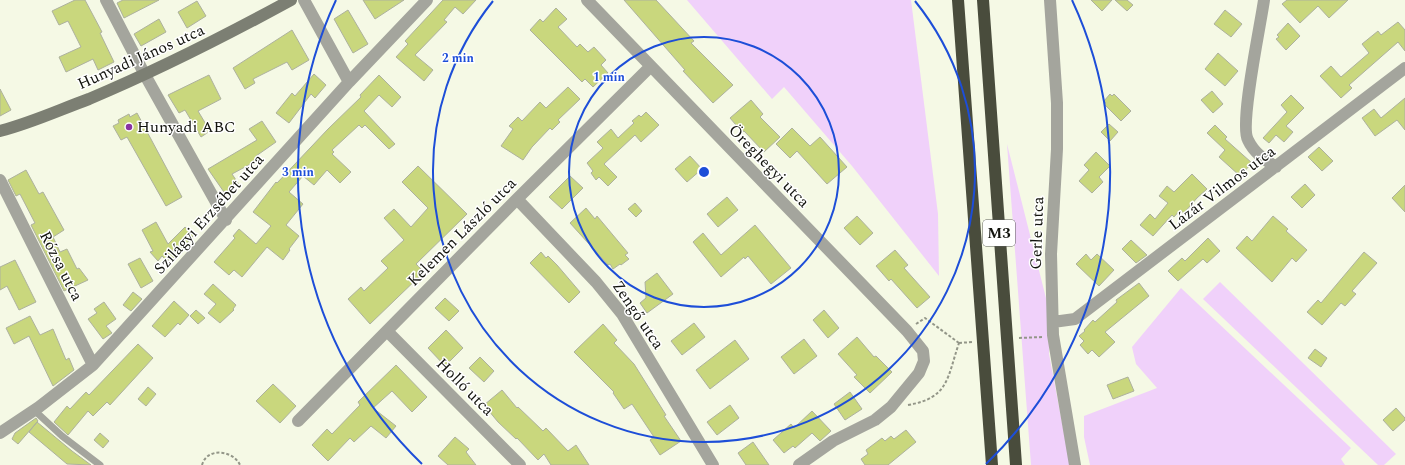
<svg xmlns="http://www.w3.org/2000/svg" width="1405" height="465" font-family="Spectral,serif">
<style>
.green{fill:#f0d1fa}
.building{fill:#c9d77d;stroke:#adb19e}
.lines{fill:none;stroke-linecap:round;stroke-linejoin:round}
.path{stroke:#939688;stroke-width:2;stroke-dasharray:3 2;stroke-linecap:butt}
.lane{stroke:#a4a59d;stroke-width:7}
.street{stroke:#a4a59d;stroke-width:12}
.secondary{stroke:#7c7f73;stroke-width:12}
.highway{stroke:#494c3c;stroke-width:12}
.ring{fill:none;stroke:#1d4ed8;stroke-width:2}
.poi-dot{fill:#8934a2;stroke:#fff;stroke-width:1.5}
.labels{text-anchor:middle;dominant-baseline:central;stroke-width:3;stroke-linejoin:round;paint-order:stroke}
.shield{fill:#fff;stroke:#595a56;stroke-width:1}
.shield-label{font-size:15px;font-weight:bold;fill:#12130d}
.street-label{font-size:16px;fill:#12130d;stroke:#fff}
.poi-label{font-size:16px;fill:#12130d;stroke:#fff;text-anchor:start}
.centre{fill:#1d4ed8;stroke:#fff;stroke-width:2}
.ring-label{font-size:12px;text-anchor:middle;font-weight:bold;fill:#1d4ed8;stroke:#fff;stroke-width:3;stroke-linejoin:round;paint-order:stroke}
</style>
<rect width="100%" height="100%" fill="#f5f9e5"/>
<!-- green -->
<path class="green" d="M687 0H911L938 214 939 276 852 166 784 87 772 99Z
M1007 144 1049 310V354L1070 465H1031Z
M1220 282 1396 454 1384 465H1378L1203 299Z
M1181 288 1351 448 1341 459 1345 465H1090L1084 437V416L1157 388 1136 364 1132 347Z"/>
<!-- building -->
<path class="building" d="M75 0H85L102 32 100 33 114 62 98 70 93 59 66 72 59 57 81 47 68 21 59 25 52 11Z
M123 0H159L124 18 117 3Z
M363 0H404L375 19Z
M443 0H476L463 14 455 7 444 20 447 22 415 55 433 70 424 81 396 57 408 44 405 41Z
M624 0H656L694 41 691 43 733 85 713 103 683 71 685 70Z
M1091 0H1112L1102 11Z
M1115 0H1127L1133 5 1127 11Z
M1287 0H1348L1329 18 1318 6 1300 23 1282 4Z
M197 1 206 16 187 28 178 12Z
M556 8 567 19 558 27 577 47 580 44 588 52 594 47 606 60 601 65 608 73 593 87 585 79 582 82 530 30 540 19 543 22Z
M348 10 368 44 353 53 334 19Z
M1225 10 1242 24 1231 37 1214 24Z
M159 19 166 32 141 46 134 34Z
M1398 22 1405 30V51L1398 42 1349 85 1352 88 1341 98 1320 76 1331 66 1341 77 1369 53 1362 44 1378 31 1381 35Z
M1288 23 1300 36 1286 50 1276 39 1279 37 1277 35Z
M292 30 309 60 292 70 287 62 253 79 255 83 245 89 233 68Z
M1218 53 1238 71 1225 86 1205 69Z
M314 74 326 85 315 98 311 94 289 123 276 113 292 93 295 96Z
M209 75 221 99 198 111 210 131 201 137 185 110 179 113 168 95Z
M379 75 401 97 392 107 379 95 364 111 395 144 389 149 365 125 362 128 359 125 332 150 334 152 332 154 351 172 340 183 327 170 314 185 303 176 289 192 303 204 286 225 299 236 289 249 290 250 283 260 267 247 242 277 234 270 229 275 214 262 235 238 233 236 239 229 256 244 271 226 253 212 276 182 277 183 328 129 361 97 360 95Z
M568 87 580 99 558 120 560 122 552 130 550 128 532 147 523 160 501 146 513 129 509 126 518 117 522 121 540 102 546 108Z
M0 89 11 110 0 116Z
M1212 91 1223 104 1213 113 1201 100Z
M1110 94 1112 96 1114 94 1131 111 1121 121 1104 104 1106 103 1104 101Z
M1291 95 1304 108 1286 126 1293 132 1284 142 1276 135 1269 143 1263 138 1287 112 1281 105Z
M1405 98V130L1397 120 1375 136 1362 118 1374 109 1381 118Z
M751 100 763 114 760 117 780 137 764 152 744 131 742 132 730 118Z
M646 112 659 125 641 142 635 135 604 164 617 177 608 186 599 177 596 180 591 173 593 171 587 163 603 148 597 142 611 129 618 138 634 123 632 121 639 115 641 117Z
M137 113 182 197 166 206 127 137 121 140 113 126 119 123 118 120 129 114 130 117Z
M262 121 276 142 256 156 258 160 232 174 240 186 226 195 208 169 257 140 249 129Z
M1109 124 1118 132 1110 141 1101 132Z
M1215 125 1227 137 1225 139 1252 163 1240 176 1219 157 1225 150 1207 133Z
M792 128 810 146 820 137 847 167 827 184 797 151 790 158 776 144Z
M1319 147 1333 161 1322 171 1308 157Z
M1096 152 1110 166 1099 177 1103 182 1092 193 1079 181 1089 170 1084 165Z
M690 156 702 169 687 182 675 169Z
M418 166 467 214 416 264 424 272 370 324 348 299 361 287 364 291 388 268 381 261 404 240 384 218 394 209 411 227 428 208 402 182Z
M26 170 39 194 43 192 64 230 53 237 60 252 67 249 77 269 79 268 88 280 64 291 31 225 35 223 20 194 16 196 8 180Z
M1192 174 1207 189 1197 198 1184 213 1180 210 1174 217 1172 215 1153 236 1140 225 1150 214 1155 219 1168 203 1159 196 1167 186 1174 192Z
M570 176 583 188 562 209 549 197Z
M1305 184 1315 195 1302 208 1291 197Z
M1405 185V212L1392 198Z
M727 197 738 210 718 227 707 214Z
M635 203 642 211 636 217 628 209Z
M586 208 595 219 597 216 628 253 625 255 629 259 621 265 620 264 613 269 610 264 608 265 570 223Z
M857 216 873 233 860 245 844 228Z
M1273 216 1288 229 1286 231 1307 250 1296 262 1292 258 1272 282 1236 248 1247 236 1252 241Z
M156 222 168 244 185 227 194 235 186 244 187 245 172 260 170 259 167 261 162 256 158 261 150 252 153 251 142 230Z
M755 225 791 268 771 284 748 256 745 259 744 257 721 277 693 242 703 233 721 255Z
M1208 238 1220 251 1207 263 1203 259 1178 281 1168 271 1182 258 1185 261Z
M1131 240 1147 255 1136 263 1122 249Z
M895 250 908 265 904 268 930 297 917 308 891 279 889 281 876 266Z
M541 252 546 258 548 256 557 265 580 292 569 303 530 263Z
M1364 252 1377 263 1352 291 1356 294 1345 306 1341 303 1322 325 1307 312 1318 300 1321 303Z
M1086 254 1091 260 1097 254 1114 270 1099 286 1076 264Z
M140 258 153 281 141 288 128 264Z
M15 260 36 302 19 310 7 286 0 290V267Z
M657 273 673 294 647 313 640 303 646 298 645 282Z
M1139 283 1149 296 1105 332 1115 342 1099 357 1092 350 1088 354 1080 345 1084 341 1079 336 1085 331 1084 330 1093 320 1095 322 1117 302 1116 300Z
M213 284 236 305 233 309 234 310 220 323 208 313 216 304 204 294Z
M133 292 142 299 131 311 123 305Z
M445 298 459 311 449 321 435 308Z
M174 301 189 315 180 325 178 323 165 337 152 326Z
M104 302 116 319 106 326 112 333 103 339 88 319 97 313 94 309Z
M196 310 205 318 198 324 190 316Z
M824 310 839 328 828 338 813 320Z
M30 316 40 335 53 329 66 360 69 358 74 370 53 386 29 336 14 344 6 328Z
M694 323 705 337 682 355 671 341Z
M603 324 617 340 614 343 634 364 666 415 664 416 681 441 660 455 650 440 654 437 632 404 624 409 613 393 614 392 574 352Z
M446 330 463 348 445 366 428 348Z
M857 337 874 357 876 356 892 372 870 393 854 377 857 375 838 354Z
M804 339 817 356 794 374 781 357Z
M735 340 749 359 710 389 696 370Z
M138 344 153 358 110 405 107 402 93 416 88 411 68 435 54 422 67 406 70 409 86 392 89 395Z
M1315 349 1327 358 1321 367 1308 358Z
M480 357 494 371 484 382 469 368Z
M396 365 427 397 412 412 392 391 373 408 396 426 386 438 371 426 354 442 350 438 328 461 312 445 327 429 332 434 360 405 358 402Z
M1128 377 1134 391 1113 399 1107 385Z
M273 384 296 406 280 423 256 401Z
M148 387 156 394 146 406 138 399Z
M502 390 517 408 518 407 543 431 546 428 568 451 576 445 589 465H551L544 454 538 460 517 438 516 439 498 422 484 405Z
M850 392 862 409 845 420 834 404Z
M730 405 739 418 717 435 707 422Z
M1396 408 1405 418V420L1393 431 1383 420Z
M812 411 831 431 820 441 812 433 795 448 793 446 784 453 773 440 791 424 794 428Z
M36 418 38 421 18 444 12 439 15 433Z
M37 422 72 451 91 465 67 464 29 432Z
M906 430 916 442 888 465H865L861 459 868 454 866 450 882 438 885 441 891 436 894 439Z
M100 433 109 441 103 448 94 440Z
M455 437 469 449 466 452 476 465H448L438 456Z
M753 442 769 465H746L738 453Z"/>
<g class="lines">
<!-- path -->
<path class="path" d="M916 324 925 318 959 343
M1019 338 1042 337
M959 343 972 342
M908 405C949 398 947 378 959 343
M202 465C207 447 233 450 240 465"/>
<!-- lane -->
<path class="lane" d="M34 410 62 436 100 465"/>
<!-- street -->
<path class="street" d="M106 0 145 75 226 220
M304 0 349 82
M587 0 907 331 923 351 924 361 919 373 891 407 875 420 833 441 799 465
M1050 0 1057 103V149L1051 254 1053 335 1075 465
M1264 0C1261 23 1239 125 1248 140 1254 153 1265 160 1276 167
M0 180 93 365
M517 199 596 282 622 314 713 465
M1053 322 1075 319 1405 68
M387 331 520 465
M298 421 517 199 650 67
M0 433 39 407 93 365 349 82 427 0"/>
<!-- secondary -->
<path class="secondary" d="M0 131C31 123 59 110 89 99 158 70 225 36 291 0"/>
<!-- highway -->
<path class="highway" d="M958 0 992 465
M983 0 1016 465"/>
</g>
<!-- distance rings -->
<g class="ring">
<circle cx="704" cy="172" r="135"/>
<path d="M915 1A271 271 0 1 1 493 1"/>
<path d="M422 464A406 406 0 0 1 336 0M1072 0A406 406 0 0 1 986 464"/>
</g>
<!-- markers -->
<circle class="poi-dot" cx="129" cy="127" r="4"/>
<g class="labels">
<!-- shield labels -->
<rect class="shield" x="983" y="220" width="32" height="26" rx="3"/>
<g class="shield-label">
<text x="999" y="233">M3</text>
</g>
<!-- street labels -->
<g class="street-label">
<text transform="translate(141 57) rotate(-24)">Hunyadi János utca</text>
<text transform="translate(769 166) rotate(46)">Öreghegyi utca</text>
<text transform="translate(1222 188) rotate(-37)">Lázár Vilmos utca</text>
<text transform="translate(209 214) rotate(-48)">Szilágyi Erzsébet utca</text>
<text transform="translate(462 232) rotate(-45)">Kelemen László utca</text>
<text transform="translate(1037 233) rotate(-88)">Gerle utca</text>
<text transform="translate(61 266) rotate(63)">Rózsa utca</text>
<text transform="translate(638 315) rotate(56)">Zengő utca</text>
<text transform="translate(465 387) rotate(45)">Holló utca</text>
</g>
<!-- poi labels -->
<g class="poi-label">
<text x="137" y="127">Hunyadi ABC</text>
</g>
</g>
<circle cx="704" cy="172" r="6" class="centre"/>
<g class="ring-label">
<text x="458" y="62">2 min</text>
<text x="609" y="81">1 min</text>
<text x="298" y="176">3 min</text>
</g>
</svg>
